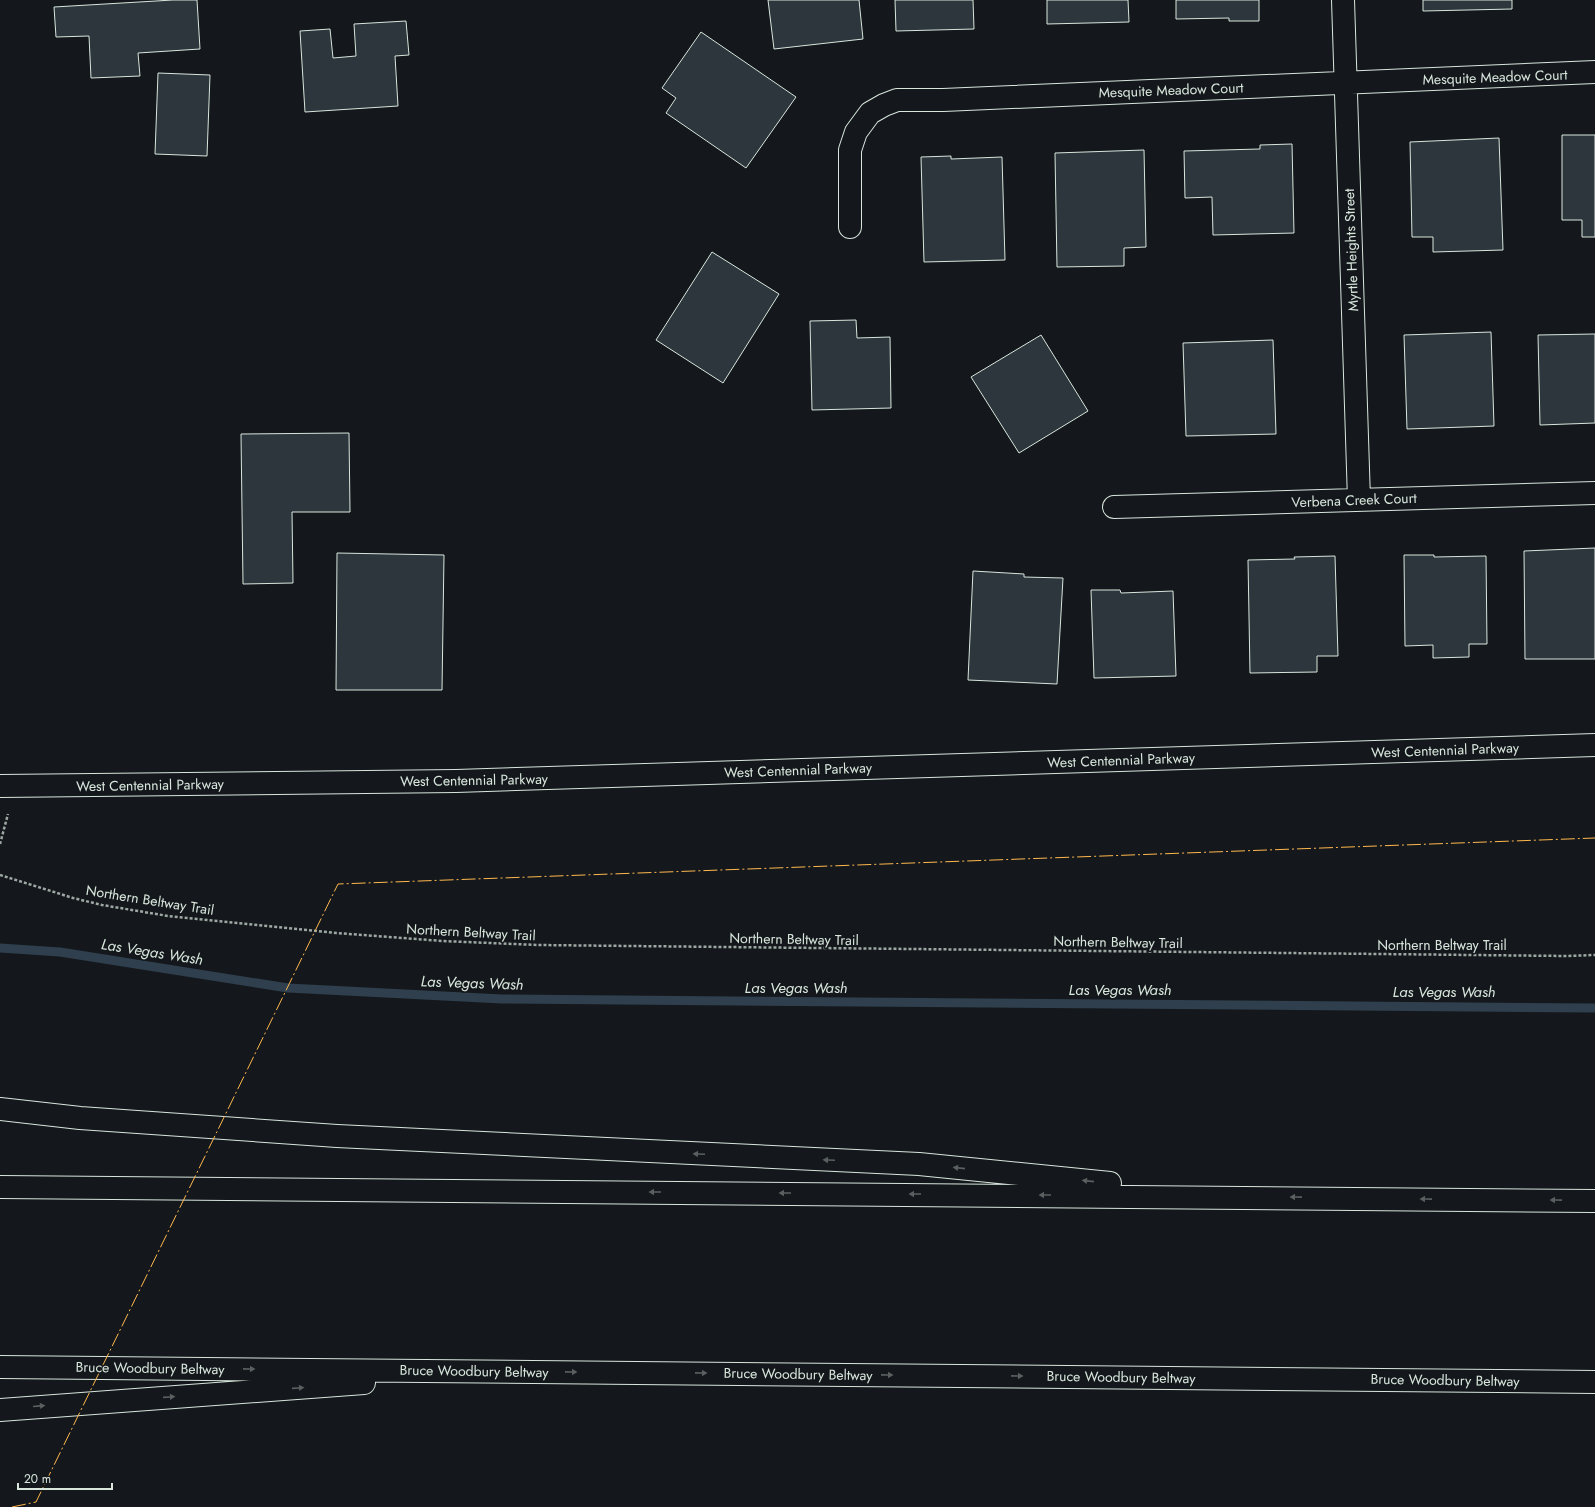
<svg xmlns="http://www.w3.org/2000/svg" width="1595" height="1507" font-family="Jost,sans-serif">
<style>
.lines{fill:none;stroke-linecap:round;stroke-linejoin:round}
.stream{stroke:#2f3f4d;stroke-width:9}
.building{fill:#2c363c;stroke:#d8e6dc}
.minor-casing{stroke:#d8e6dc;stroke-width:24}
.highway-casing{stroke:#d8e6dc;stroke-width:24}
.path{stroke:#9da8a2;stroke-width:2.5;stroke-dasharray:3 2;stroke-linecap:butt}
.minor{stroke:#14181c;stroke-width:22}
.highway{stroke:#14181c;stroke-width:22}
.power{stroke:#ffb74d;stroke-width:1;stroke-dasharray:14 3 2 3;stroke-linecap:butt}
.oneway{fill:#59605f}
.labels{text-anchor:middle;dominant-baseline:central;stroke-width:3;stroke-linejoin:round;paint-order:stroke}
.street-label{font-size:14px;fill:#d8e6dc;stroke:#14181c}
.water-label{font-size:15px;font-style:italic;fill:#d8e6dc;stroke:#14181c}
</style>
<rect width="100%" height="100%" fill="#14181c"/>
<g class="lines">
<!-- stream -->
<path class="stream" d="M0 948 60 952 288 988 502 999 1595 1008"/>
</g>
<!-- building -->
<path class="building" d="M173 0H197L200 49 138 53 140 76 91 78 89 36 56 37 54 7Z
M768 0H859L863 39 774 49Z
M895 0H973L974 29 896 31Z
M1047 0H1128L1129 22 1047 24Z
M1176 0H1259V21H1229V18L1176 19Z
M1423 0H1512V9L1423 11Z
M406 21 409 55 395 56 398 106 305 112 300 31 330 29 333 58 356 56 354 24Z
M701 32 796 97 746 168 666 113 676 98 662 88Z
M158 73 210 75 207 156 155 154Z
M1562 135H1595V237H1582V220H1562Z
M1499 138 1503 250 1433 252V237H1412L1410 142Z
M1292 144 1294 233 1213 235 1212 197 1185 198 1184 151 1260 149V145Z
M1144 150 1146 247 1124 248V266L1057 267 1055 153Z
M951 156V159L1002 157 1005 260 924 262 921 157Z
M712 252 779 294 723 383 656 340Z
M856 320 857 338 890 337 891 408 812 410 810 321Z
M1491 332 1494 426 1407 429 1404 335Z
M1595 334V423L1540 425 1538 335Z
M1041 335 1088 411 1019 453 971 377Z
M1273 340 1276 434 1186 436 1183 343Z
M349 433 350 512H292L293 583 243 584 241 434Z
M1595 548V659H1525L1524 551Z
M337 553 444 555 442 690H336Z
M1404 555H1434V557L1486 556 1487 644H1469V657L1433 658V645L1405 646Z
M1335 556 1338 656H1317V672L1250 673 1248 560 1295 559 1294 557Z
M973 571 1024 574V577L1063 578 1057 684 968 680Z
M1091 590H1120L1121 593 1173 591 1176 676 1094 678Z"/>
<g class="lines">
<defs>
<path id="minor" d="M1343 0 1359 500
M850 227V150L856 132 870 113 884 105 897 100H943L1595 72
M1114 507 1595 493
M0 786 456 781 1595 745"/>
<path id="highway" d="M0 1109 80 1118 337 1136 919 1164 1110 1183
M0 1187 1595 1201
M0 1367 1595 1382
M0 1410 364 1383"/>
</defs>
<!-- minor casing -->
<use href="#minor" class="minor-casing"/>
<!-- highway casing -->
<use href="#highway" class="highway-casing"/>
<!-- path -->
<path class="path" d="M0 844 8 814
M0 875 73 898 102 905 168 916 336 933 442 941 538 945 1566 956 1595 955"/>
<!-- minor -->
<use href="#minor" class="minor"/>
<!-- highway -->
<use href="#highway" class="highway"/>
<!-- power -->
<path class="power" d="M12 1507 36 1502 338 884 1595 838"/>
</g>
<!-- one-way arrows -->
<defs><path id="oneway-solid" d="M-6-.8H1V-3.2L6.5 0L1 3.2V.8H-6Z"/></defs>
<g class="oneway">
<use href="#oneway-solid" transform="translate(699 1154) rotate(-177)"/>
<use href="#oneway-solid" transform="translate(829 1160) rotate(-177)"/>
<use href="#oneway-solid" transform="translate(959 1168) rotate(-174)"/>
<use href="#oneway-solid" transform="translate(1088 1181) rotate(-174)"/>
<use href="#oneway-solid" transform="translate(655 1192) rotate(-180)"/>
<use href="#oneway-solid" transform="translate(785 1193) rotate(-180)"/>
<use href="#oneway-solid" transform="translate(915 1194) rotate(-180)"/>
<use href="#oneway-solid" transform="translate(1045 1195) rotate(-180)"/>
<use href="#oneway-solid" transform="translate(1296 1197) rotate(-179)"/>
<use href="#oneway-solid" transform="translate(1426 1199) rotate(-179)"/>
<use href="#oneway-solid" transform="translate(1556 1200) rotate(-179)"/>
<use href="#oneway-solid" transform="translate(249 1369) rotate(1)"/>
<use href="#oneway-solid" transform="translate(571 1372) rotate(1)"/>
<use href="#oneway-solid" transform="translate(701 1373) rotate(1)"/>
<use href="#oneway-solid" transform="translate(887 1375) rotate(1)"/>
<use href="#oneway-solid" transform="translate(1017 1376) rotate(1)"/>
<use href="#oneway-solid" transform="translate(298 1388) rotate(-4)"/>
<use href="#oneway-solid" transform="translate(169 1397) rotate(-4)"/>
<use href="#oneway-solid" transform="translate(39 1406) rotate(-5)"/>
</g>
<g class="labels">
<!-- street labels -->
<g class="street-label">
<text transform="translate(1495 77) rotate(-2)">Mesquite Meadow Court</text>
<text transform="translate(1171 90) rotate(-2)">Mesquite Meadow Court</text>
<text transform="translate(1351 250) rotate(-92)">Myrtle Heights Street</text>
<text transform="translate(1354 500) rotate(-2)">Verbena Creek Court</text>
<text transform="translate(1445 750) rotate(-2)">West Centennial Parkway</text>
<text transform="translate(1121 760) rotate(-2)">West Centennial Parkway</text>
<text transform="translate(798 770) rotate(-2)">West Centennial Parkway</text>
<text transform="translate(474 780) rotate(-1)">West Centennial Parkway</text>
<text transform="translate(150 785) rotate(-1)">West Centennial Parkway</text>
<text transform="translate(150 900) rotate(9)">Northern Beltway Trail</text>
<text transform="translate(471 932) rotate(3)">Northern Beltway Trail</text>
<text transform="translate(794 939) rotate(1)">Northern Beltway Trail</text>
<text transform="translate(1118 942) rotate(1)">Northern Beltway Trail</text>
<text x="1442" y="945">Northern Beltway Trail</text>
<text transform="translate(150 1368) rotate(1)">Bruce Woodbury Beltway</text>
<text transform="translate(474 1371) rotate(1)">Bruce Woodbury Beltway</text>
<text transform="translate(798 1374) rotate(1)">Bruce Woodbury Beltway</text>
<text transform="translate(1121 1377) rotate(1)">Bruce Woodbury Beltway</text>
<text transform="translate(1445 1380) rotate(1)">Bruce Woodbury Beltway</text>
</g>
<!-- water labels -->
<g class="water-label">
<text transform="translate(152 952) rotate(9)">Las Vegas Wash</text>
<text transform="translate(472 983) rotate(2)">Las Vegas Wash</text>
<text x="796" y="988">Las Vegas Wash</text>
<text x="1120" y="990">Las Vegas Wash</text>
<text x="1444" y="992">Las Vegas Wash</text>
</g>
</g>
<!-- scale -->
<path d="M18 1483v6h94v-6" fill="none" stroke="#d8e6dc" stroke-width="2"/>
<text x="24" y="1483" font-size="12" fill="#d8e6dc" stroke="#14181c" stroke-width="3" paint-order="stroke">20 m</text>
</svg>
